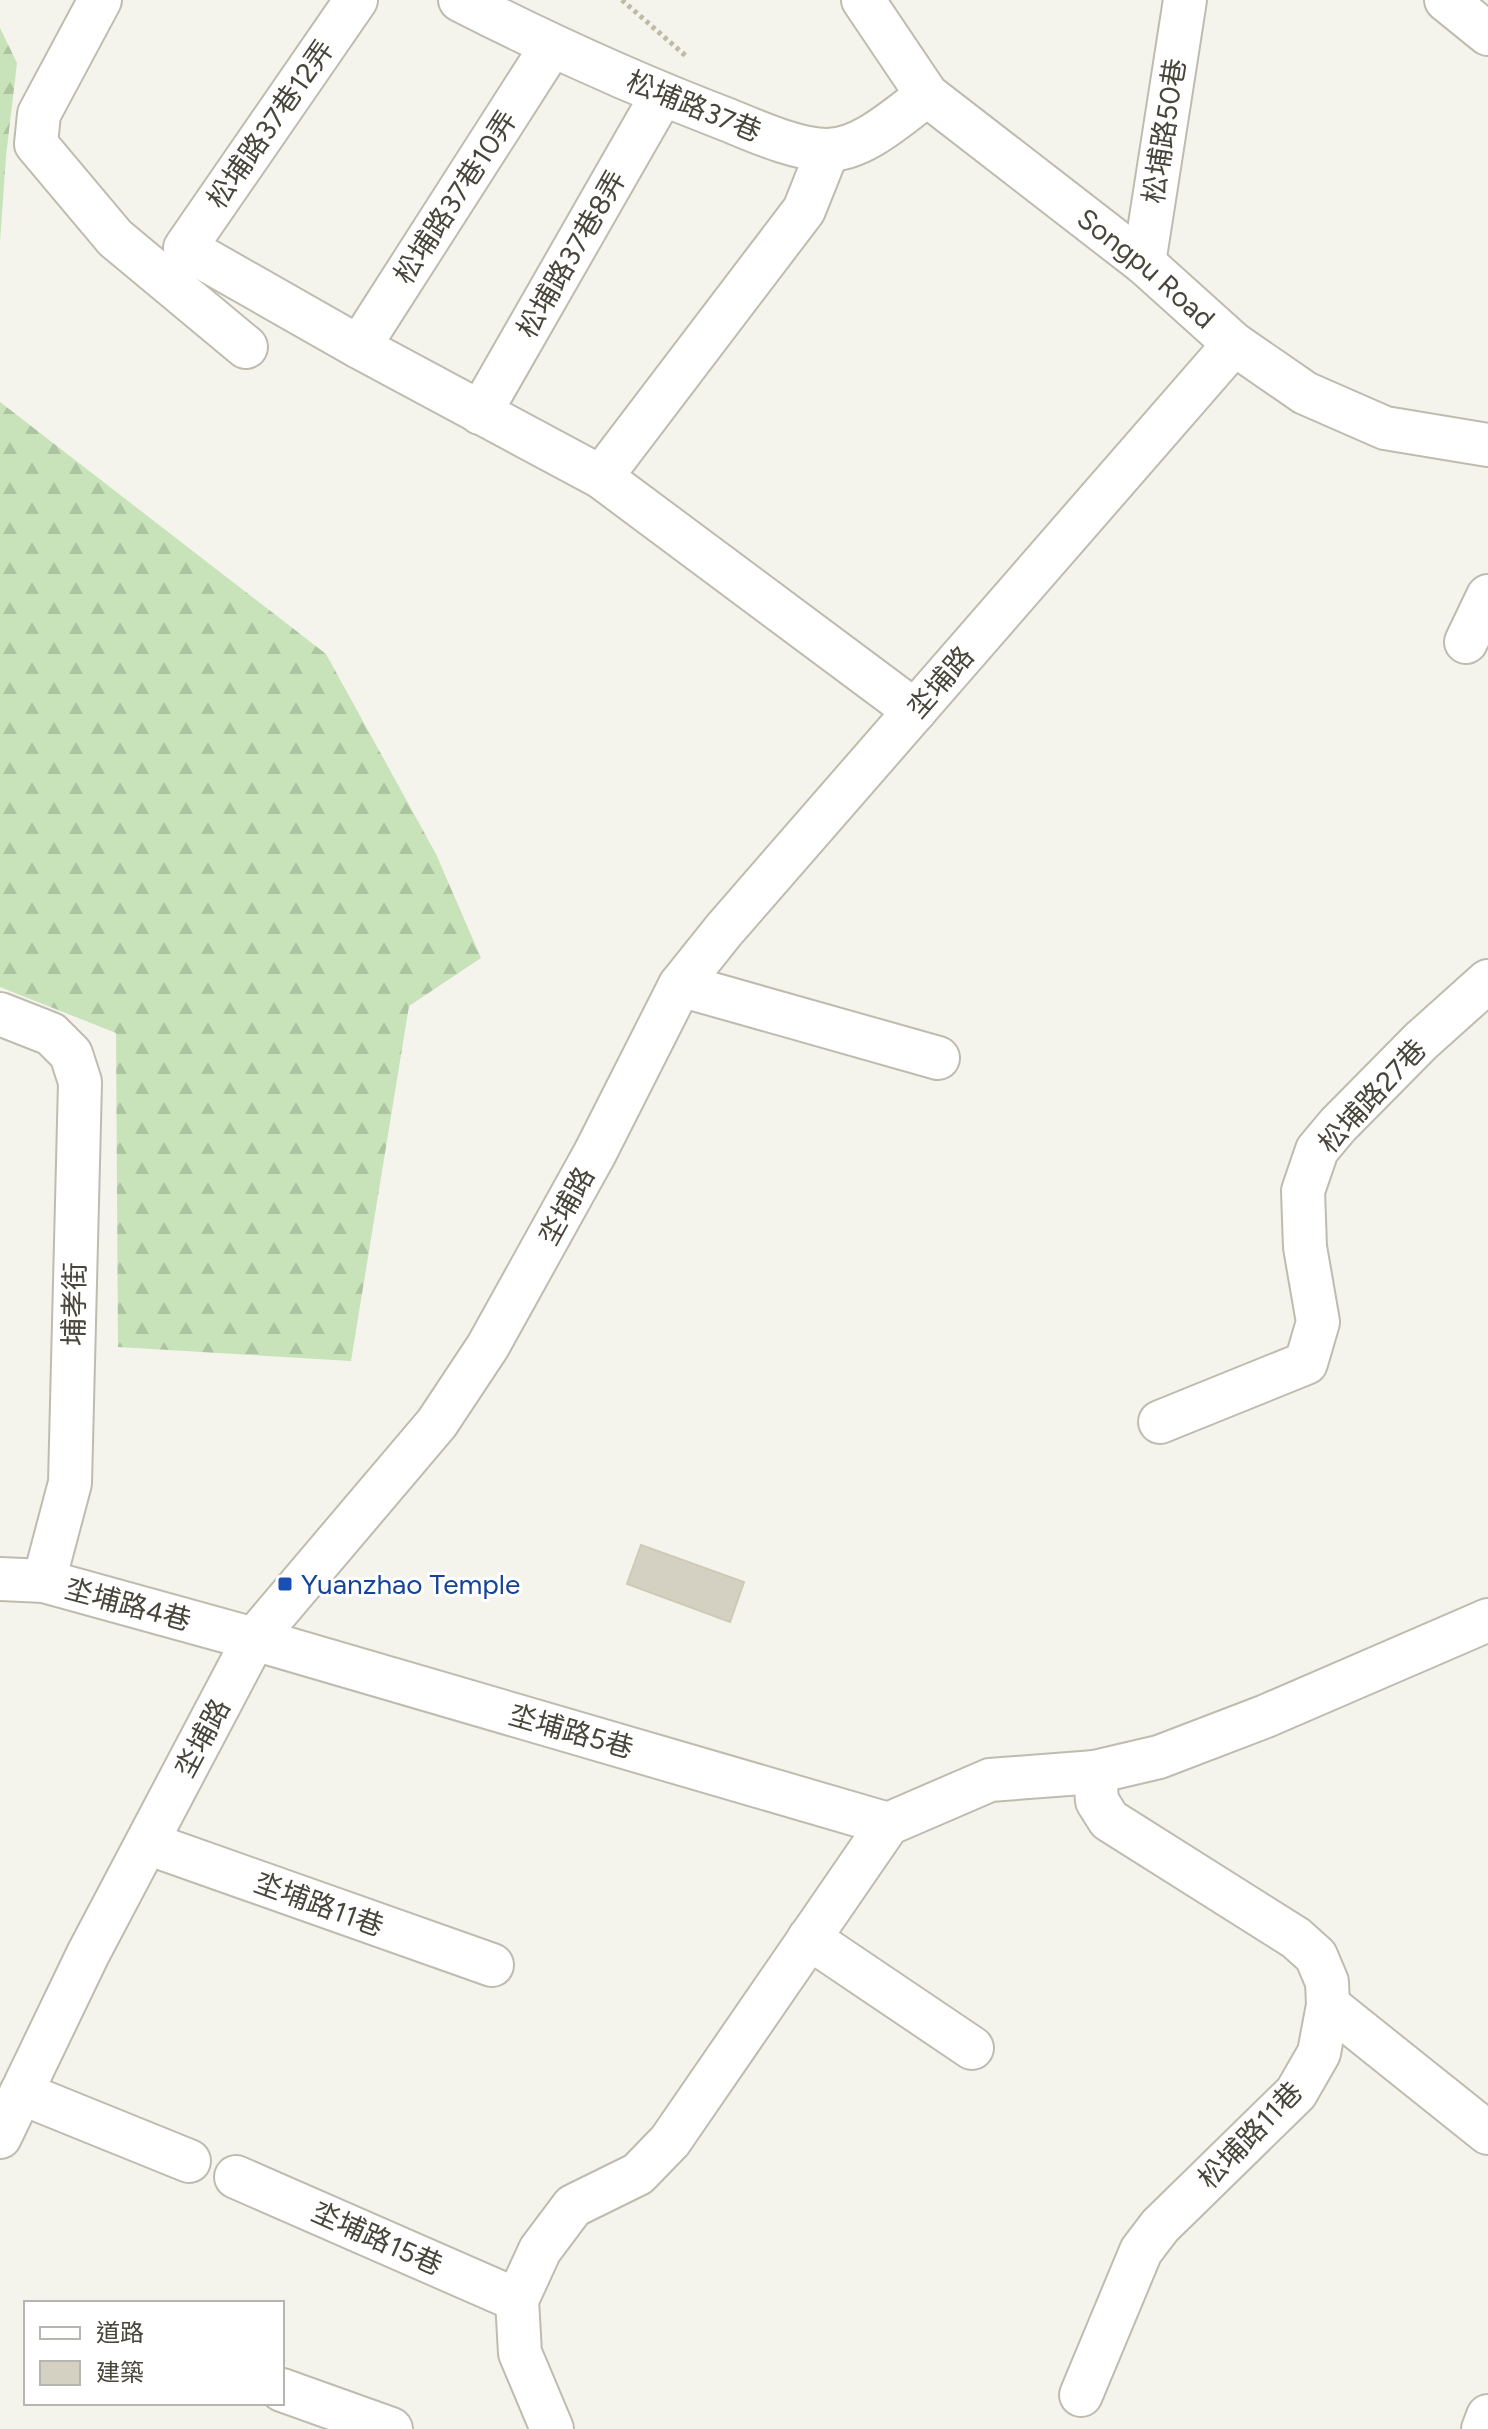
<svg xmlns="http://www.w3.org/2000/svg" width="1488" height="2429" font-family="Figtree,'Noto Sans TC',sans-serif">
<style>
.forest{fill:url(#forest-firs)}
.building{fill:#d4d1c2;stroke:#cecab6;stroke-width:2}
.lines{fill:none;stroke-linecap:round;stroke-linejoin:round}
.minor-casing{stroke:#bfbcaf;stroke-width:46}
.path{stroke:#bfbaa2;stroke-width:5;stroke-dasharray:4 4;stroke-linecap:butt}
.minor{stroke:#fff;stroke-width:42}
.transit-dot{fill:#1a4fb4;stroke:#fff;stroke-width:3}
.labels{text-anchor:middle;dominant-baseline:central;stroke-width:6;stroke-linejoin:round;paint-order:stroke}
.street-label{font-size:28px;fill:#48453a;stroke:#fff}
.transit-label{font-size:28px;fill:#164399;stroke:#fff;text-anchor:start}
</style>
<defs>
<pattern id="forest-firs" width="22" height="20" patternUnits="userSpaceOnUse" patternTransform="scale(2)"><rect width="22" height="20" fill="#c8e3ba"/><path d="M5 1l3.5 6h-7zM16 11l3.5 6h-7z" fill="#adc4a1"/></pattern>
</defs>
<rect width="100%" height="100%" fill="#f4f3ec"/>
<!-- forest -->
<path class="forest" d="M0 28 17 63 6 156 0 242Z
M0 402 326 654 436 854 481 958 409 1006 351 1361 118 1347 116 1033 0 987Z"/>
<!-- building -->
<path class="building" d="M641 1545 744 1582 730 1622 627 1584Z"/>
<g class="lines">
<defs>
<g id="minor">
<path d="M100 0 39 114 36 144 115 238 246 347"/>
<path d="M356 0 185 248 359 347 601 477"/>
<path d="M460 0C548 45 636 85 728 120 755 131 797 150 827 150 863 150 900 115 927 95"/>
<path id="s1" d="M863 0 927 95 1144 263 1234 344 1305 393 1385 428 1488 445"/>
<path d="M1446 0 1488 34"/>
<path d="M828 150 804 210 601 477 915 711"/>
<path d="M1144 263 1185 0"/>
<path d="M359 347 551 47"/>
<path d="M480 413 662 95"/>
<path d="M1466 642 1488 596"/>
<path d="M680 985 938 1058"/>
<path d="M0 1014 51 1034 71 1054 80 1082 70 1483 44 1581"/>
<path d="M1160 1422 1306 1363 1318 1322 1305 1247 1303 1191 1317 1150 1338 1125 1421 1041 1488 981"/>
<path d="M0 1579 44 1581 254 1639 888 1824"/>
<path d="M147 1843 492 1965"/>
<path d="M809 1938 972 2048"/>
<path d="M1328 2005 1488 2133"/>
<path d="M21 2093 189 2161"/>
<path d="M0 2137 88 1954 254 1639 437 1423 488 1346 595 1153 680 985 724 930 1234 344"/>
<path d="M236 2177 517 2300"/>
<path d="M282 2390 391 2429"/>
<path d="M1081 2395 1141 2251 1160 2226 1296 2093 1319 2053 1328 2005 1327 1982 1316 1956 1296 1938 1109 1820 1097 1801 1095 1772"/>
<path d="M552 2429 520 2353 517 2300 540 2250 573 2206 638 2174 670 2141 888 1824 990 1780 1095 1772 1159 1757 1266 1716 1488 1620"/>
<path d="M1483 2429 1488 2416"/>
</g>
</defs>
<!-- minor casing -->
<use href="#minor" class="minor-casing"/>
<!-- path -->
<path class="path" d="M622 0 687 57"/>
<!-- minor -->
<use href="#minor" class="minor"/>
</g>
<!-- markers -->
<rect class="transit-dot" x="277" y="1576" width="16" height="16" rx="4"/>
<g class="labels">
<!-- street labels -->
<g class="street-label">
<text transform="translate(694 106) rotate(22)">松埔路37巷</text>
<text transform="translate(270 124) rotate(-55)">松埔路37巷12弄</text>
<text transform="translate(1164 131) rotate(-81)">松埔路50巷</text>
<text transform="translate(455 197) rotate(-57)">松埔路37巷10弄</text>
<text transform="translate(571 254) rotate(-60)">松埔路37巷8弄</text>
<text stroke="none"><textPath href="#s1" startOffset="394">Songpu Road</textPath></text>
<text transform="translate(940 682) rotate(-49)">坔埔路</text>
<text transform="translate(1372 1096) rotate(-47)">松埔路27巷</text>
<text transform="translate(566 1206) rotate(-61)">坔埔路</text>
<text transform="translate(74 1304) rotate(-89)">埔孝街</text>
<text transform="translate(128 1604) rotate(15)">坔埔路4巷</text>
<text transform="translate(571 1731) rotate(16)">坔埔路5巷</text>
<text transform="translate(202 1738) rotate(-62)">坔埔路</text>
<text transform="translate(319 1904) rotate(20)">坔埔路11巷</text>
<text transform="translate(1250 2135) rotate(-46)">松埔路11巷</text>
<text transform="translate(377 2238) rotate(24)">坔埔路15巷</text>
</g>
<!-- transit labels -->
<g class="transit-label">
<text x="301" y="1584">Yuanzhao Temple</text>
</g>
</g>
<!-- legend -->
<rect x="24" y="2301" width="260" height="104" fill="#ffffff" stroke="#b6b5b0" stroke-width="2"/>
<rect x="40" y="2327" width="40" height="12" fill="#ffffff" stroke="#b6b5b0" stroke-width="2"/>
<text x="96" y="2341" font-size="24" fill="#48453a">道路</text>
<rect x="40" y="2361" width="40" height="24" fill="#d4d1c2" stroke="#b6b5b0" stroke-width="2"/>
<text x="96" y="2381" font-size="24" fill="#48453a">建築</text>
</svg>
